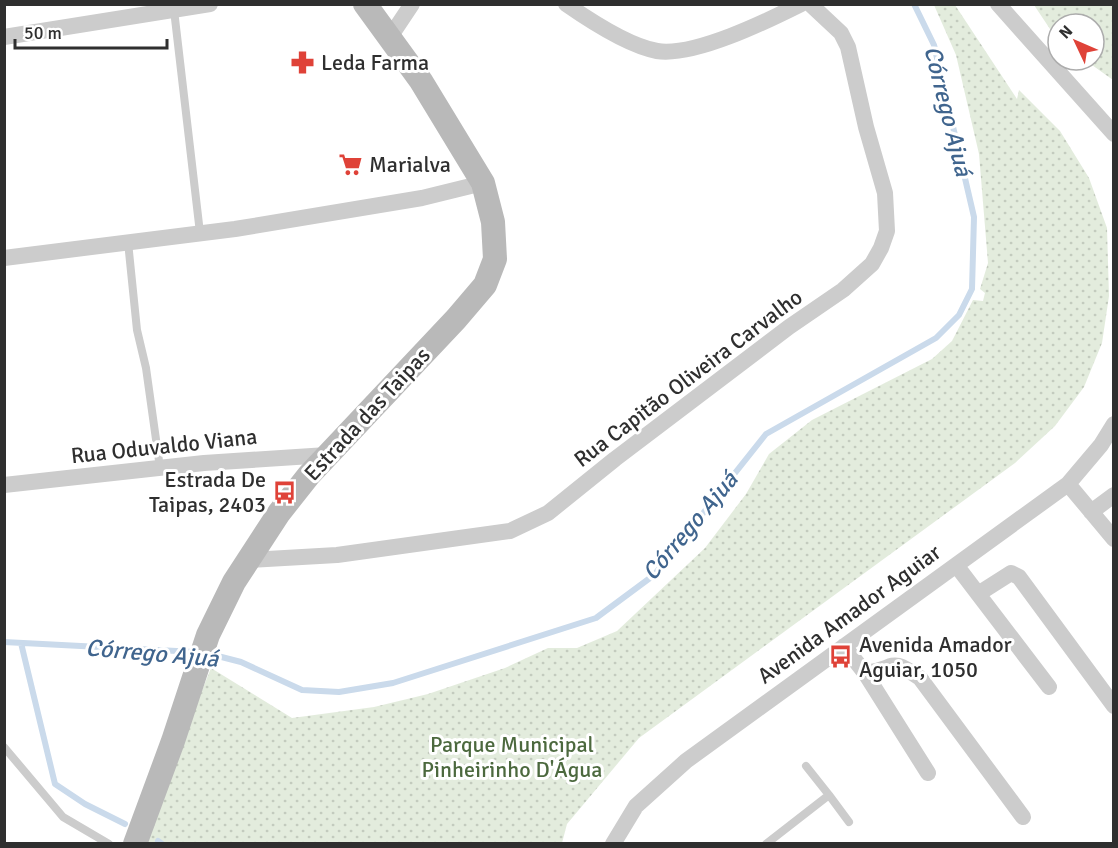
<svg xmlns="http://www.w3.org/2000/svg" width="1118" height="848" font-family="Signika,sans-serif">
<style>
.green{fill:url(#green-dots)}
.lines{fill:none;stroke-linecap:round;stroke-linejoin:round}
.stream{stroke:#cadaeb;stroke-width:6}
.lane{stroke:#ccc;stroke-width:8}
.street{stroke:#ccc;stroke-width:16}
.secondary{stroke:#b9b9b9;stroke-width:24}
.labels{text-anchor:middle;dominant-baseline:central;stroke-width:6;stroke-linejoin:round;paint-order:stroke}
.poi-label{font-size:22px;fill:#2f2f2f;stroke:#fff;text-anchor:start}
.street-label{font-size:22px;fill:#2f2f2f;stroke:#fff}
.park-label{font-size:22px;fill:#4c693e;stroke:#fff}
.water-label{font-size:24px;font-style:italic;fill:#40658e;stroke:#fff}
</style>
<defs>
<pattern id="green-dots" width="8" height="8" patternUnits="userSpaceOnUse" patternTransform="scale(1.5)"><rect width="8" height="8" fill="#e3ecdd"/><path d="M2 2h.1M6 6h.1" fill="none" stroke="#c3cbbe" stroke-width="1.8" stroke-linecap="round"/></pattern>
</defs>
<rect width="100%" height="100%" fill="#fff"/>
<!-- green -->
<path class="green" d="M934 5H955L1017 99 1019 90 1060 131 1089 178 1107 228 1109 296 1102 343 1084 387 1055 426 1015 463 639 738 567 824 562 843 140 844 211 668 292 718 374 707 428 694 505 668 548 648H577L617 631 705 548 746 494 769 454 812 420 932 359 952 341 973 300 983 301 985 293 980 289 988 263 979 154 956 55Z
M1034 5H1113V80L1085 60H1094V24H1058V41Z"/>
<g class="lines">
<!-- stream -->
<path class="stream" d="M4 642 196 652
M21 643 55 784 85 804 125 824
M206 653 241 662 302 690 339 692 393 683 596 618 654 575 766 434 936 338 959 315 972 289 974 217 934 45 914 4
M158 841 162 844"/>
<!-- lane -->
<path class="lane" d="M174 10 200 233
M128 242 137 330 146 368 160 468
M4 747 63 817 109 844
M829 795 849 822
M766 844 829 795 806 766"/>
<!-- street -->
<path class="street" d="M566 4C589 20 629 46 657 51 694 57 767 21 801 4
M998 4 1114 134
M4 37 210 4
M390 37 412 4
M4 258 235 229 422 198 483 183
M1068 484 1114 539
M4 485 204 463 327 455
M1091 512 1114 495
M248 560 337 555 510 531 548 513 615 459 789 327 843 290 872 264 881 248 887 231 885 193 866 127 848 47 841 33 810 4
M956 565 1049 687
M978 594 1011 573 1019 577 1114 706
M844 646 865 673C897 670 887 655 920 678L1023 817
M865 673 928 773
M613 844 636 806 686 761 1068 484 1101 445 1114 424"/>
<!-- secondary -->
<path class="secondary" d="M135 844 173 741 208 635 234 582 279 513 309 475 456 319 485 285 495 259 493 222 483 183 421 81 365 4"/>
</g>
<!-- icons -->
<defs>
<symbol id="pharmacy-bare" viewBox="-9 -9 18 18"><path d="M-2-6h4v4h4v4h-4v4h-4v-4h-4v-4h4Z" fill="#df4238" stroke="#fff" stroke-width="2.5" paint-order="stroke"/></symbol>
<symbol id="supermarket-bare" viewBox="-9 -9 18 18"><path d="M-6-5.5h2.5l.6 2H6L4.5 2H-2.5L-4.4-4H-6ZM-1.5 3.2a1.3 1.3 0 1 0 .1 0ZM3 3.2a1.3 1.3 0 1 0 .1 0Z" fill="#df4238" stroke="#fff" stroke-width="2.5" paint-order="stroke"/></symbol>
<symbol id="bus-bare" viewBox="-9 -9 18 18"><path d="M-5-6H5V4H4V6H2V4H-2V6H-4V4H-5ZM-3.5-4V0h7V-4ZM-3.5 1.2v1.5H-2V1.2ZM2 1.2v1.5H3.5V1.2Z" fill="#df4238" stroke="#fff" stroke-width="2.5" paint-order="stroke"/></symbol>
</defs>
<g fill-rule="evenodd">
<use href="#pharmacy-bare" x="286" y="46" width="33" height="33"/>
<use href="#supermarket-bare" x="334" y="148" width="33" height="33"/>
<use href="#bus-bare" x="268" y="476" width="33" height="33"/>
<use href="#bus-bare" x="824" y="640" width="33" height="33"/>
</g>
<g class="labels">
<!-- poi labels -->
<g class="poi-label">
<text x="321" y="62">Leda Farma</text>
<text x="369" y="164">Marialva</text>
<text x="266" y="479" text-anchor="end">Estrada De<tspan x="266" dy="25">Taipas, 2403</tspan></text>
<text x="859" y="644">Avenida Amador<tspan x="859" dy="25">Aguiar, 1050</tspan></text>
</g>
<!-- street labels -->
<g class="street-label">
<text transform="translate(688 378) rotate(-37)">Rua Capitão Oliveira Carvalho</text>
<text transform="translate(367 414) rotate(-47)">Estrada das Taipas</text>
<text transform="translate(164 446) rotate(-6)">Rua Oduvaldo Viana</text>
<text transform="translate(849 614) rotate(-36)">Avenida Amador Aguiar</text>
</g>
<!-- park labels -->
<g class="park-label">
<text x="512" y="744">Parque Municipal<tspan x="512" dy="25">Pinheirinho D'Água</tspan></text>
</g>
<!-- water labels -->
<g class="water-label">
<text transform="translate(948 111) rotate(76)">Córrego Ajuá</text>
<text transform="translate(690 526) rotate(-50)">Córrego Ajuá</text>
<text transform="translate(152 653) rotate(5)">Córrego Ajuá</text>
</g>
</g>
<!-- border -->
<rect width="1118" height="848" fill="none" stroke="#2f2f2f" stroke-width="12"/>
<!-- north arrow -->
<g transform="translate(1076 42) rotate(314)"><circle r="28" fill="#ffffff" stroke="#acacac" stroke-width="1.5"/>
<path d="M0-4.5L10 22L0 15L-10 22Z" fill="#df4238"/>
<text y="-9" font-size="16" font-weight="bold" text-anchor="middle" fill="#2f2f2f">N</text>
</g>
<!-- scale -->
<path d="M15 39v9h152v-9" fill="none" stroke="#2f2f2f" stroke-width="3"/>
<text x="24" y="39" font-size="18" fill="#2f2f2f" stroke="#ffffff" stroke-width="4.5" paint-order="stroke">50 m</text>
</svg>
